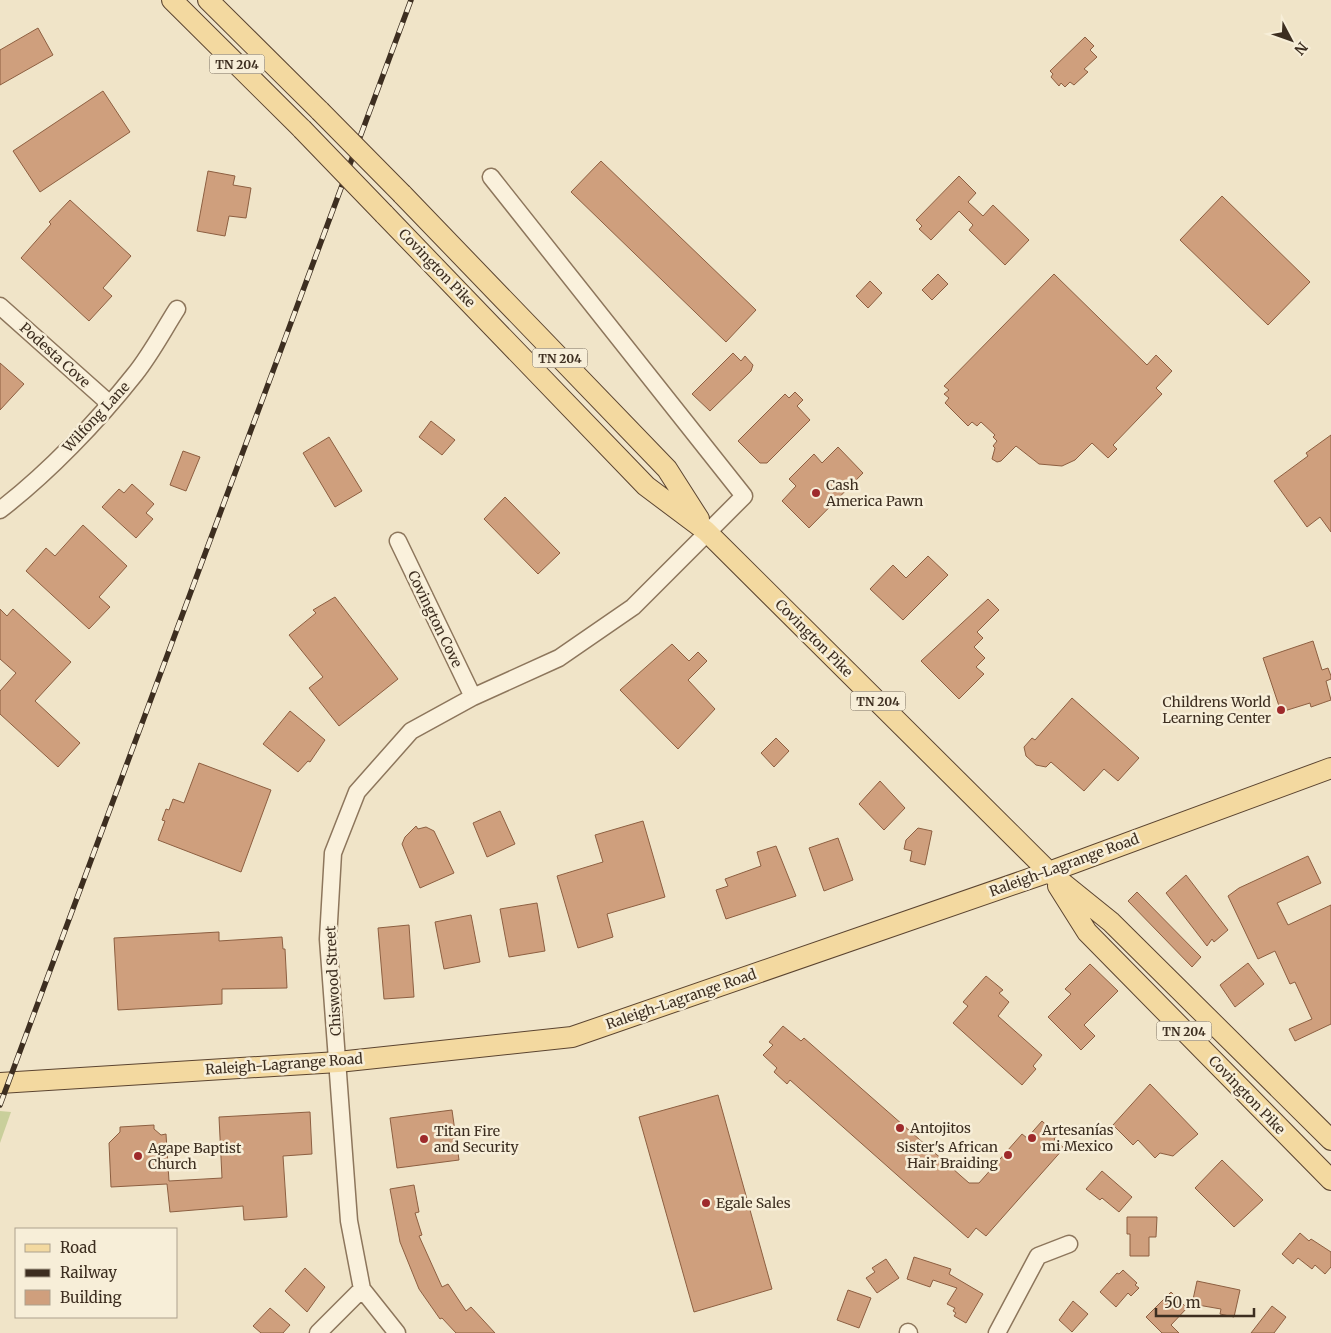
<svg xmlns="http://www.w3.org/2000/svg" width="1331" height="1333" font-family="Merriweather,serif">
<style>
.green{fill:#c9cf9b}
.building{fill:#cf9f7d;stroke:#8d5f41}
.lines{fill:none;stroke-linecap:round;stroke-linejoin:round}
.minor-casing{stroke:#8d765c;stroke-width:19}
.major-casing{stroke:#5b4430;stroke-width:22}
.minor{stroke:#faf1dc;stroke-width:16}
.major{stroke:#f3d9a0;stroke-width:20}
.rail-casing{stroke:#3d2e20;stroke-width:5.5}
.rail{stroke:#f7eed8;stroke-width:4;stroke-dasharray:11;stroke-linecap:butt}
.major-bridge-casing{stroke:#5b4430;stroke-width:22;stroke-linecap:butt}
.major-bridge{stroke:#f3d9a0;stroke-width:20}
.poi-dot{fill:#9e2a2b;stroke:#f7eed8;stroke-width:2}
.labels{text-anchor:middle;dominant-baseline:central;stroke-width:5;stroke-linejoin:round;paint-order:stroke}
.shield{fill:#f7eed8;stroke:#756857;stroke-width:1}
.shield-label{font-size:12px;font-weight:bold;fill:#3d2e20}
.street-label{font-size:14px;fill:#3d2e20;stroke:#f7eed8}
.poi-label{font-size:14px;fill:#3d2e20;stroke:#f7eed8;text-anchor:start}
</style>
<rect width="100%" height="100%" fill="#f0e4c8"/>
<!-- green -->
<path class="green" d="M0 1111 11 1112 0 1143Z"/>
<!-- building -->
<path class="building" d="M38 28 53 55 0 85V50Z
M1085 37 1094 46 1090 50 1097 57 1084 69 1088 72 1074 85 1070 82 1065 87 1061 83 1059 86 1051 77 1053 74 1050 71Z
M103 91 130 132 40 192 13 151Z
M601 161 756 310 726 342 571 192Z
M208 171 235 176 233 185 251 188 246 218 229 216 225 236 197 231Z
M959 176 976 193 968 202 983 216 993 205 1029 240 1005 265 969 230 973 225 959 211 931 240 919 229 922 226 916 220Z
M1222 196 1310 282 1268 325 1180 240Z
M70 200 131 256 103 288 112 296 89 321 21 258 51 224 49 222Z
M938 274 948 284 932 300 922 290Z
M1054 274 1147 365 1156 355 1172 371 1156 388 1162 394 1113 445 1117 449 1108 458 1092 443 1075 460 1062 466 1039 464 1016 446 1001 461 997 462 992 459 995 448 993 446 997 441 993 437 995 435 981 422 977 426 972 422 968 426 945 403 949 398 944 394 949 390 944 386Z
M870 281 882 293 868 308 856 296Z
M733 353 741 361 745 356 753 365 751 371 710 411 692 394Z
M0 363 24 384 0 410Z
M795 392 803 400 797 406 810 420 767 463H760L738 441 785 394 789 398Z
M431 421 455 440 442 455 419 437Z
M1331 435V532L1320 517 1307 527 1274 481 1308 456 1306 453Z
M329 437 362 491 335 507 303 453Z
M838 447 863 473 809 528 782 501 796 486 789 479 814 454 822 463Z
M183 451 200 457 186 491 170 485Z
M132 484 154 504 146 513 153 519 136 538 102 507 119 489 124 493Z
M505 497 560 553 538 574 484 519Z
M83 525 127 566 99 597 110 607 89 629 26 571 46 548 55 556Z
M928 556 948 575 903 620 870 589 893 565 906 578Z
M335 597 398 679 339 726 309 688 323 677 289 635 316 613 313 610Z
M988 599 999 610 977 632 983 638 974 647 985 658 976 667 984 674 959 699 921 661Z
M0 609 7 616 13 609 71 662 35 701 80 743 58 767 0 714V691L16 673 0 659Z
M1313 641 1322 670 1328 668 1331 676V679L1326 681 1331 700 1311 707 1310 703 1281 712 1263 658Z
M672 644 689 661 698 652 707 661 688 680 715 709 678 749 620 690Z
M1072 698 1139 758 1118 781 1104 769 1084 791 1051 762 1046 767 1036 765 1026 756 1024 747 1032 738 1035 740Z
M290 711 325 740 310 762 308 761 298 772 263 744Z
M776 738 789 751 774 767 761 753Z
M199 763 271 790 241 872 158 840 165 821 162 820 166 809 169 810 173 799 184 803Z
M880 781 905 808 884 830 859 804Z
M500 811 515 844 487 857 473 823Z
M643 821 665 897 607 914 613 937 578 948 557 876 603 862 595 835Z
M416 826 418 829 426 827 434 831 454 873 420 888 402 844 405 837Z
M918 828 932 831 925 865 910 861 912 851 904 849 906 840Z
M838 838 853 880 824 891 809 848Z
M776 846 796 896 726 919 716 890 728 886 725 879 761 866 757 852Z
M1308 856 1321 883 1277 903 1288 925 1331 905V1024L1295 1041 1289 1029 1312 1019 1295 982 1290 984 1275 951 1258 959 1228 896 1239 888Z
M1186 875 1228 930 1214 942 1212 939 1207 946 1166 893Z
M1137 892 1201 957 1192 967 1128 901Z
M537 903 545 951 509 957 500 909Z
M471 915 480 962 444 969 435 922Z
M409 925 414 997 384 999 378 928Z
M219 932V941L282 937 283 949H285L287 988 222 989V1004L118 1010 114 938Z
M1248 963 1264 984 1235 1007 1220 985Z
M1090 964 1118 991 1084 1025 1095 1036 1081 1050 1048 1017 1071 994 1065 989Z
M986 976 1003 990 999 993 1009 1002 998 1016 1042 1055 1033 1066 1036 1069 1022 1085 953 1023 968 1006 963 1002Z
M783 1026 801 1041 804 1038 969 1183H979L1022 1134 1027 1138 1042 1121 1057 1135 1054 1139 1064 1148 986 1236 976 1228 968 1238 790 1080 787 1084 774 1072 777 1068 763 1055 773 1045 769 1042Z
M1150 1084 1198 1134 1173 1156 1160 1153 1155 1158 1138 1140 1133 1145 1113 1125Z
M718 1095 772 1289 694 1312 639 1117Z
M452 1110 459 1160 397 1168 390 1118Z
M310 1112 312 1154 283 1156 287 1217 244 1220 243 1206 170 1212 167 1184 111 1187 109 1143 120 1132V1127L154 1125V1129L161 1135 166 1134 169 1181 222 1178 219 1117Z
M1222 1160 1263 1200 1234 1227 1195 1188Z
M1102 1171 1132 1197 1119 1212 1102 1198 1100 1200 1086 1189Z
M414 1185 419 1212 415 1213 422 1235 419 1236 442 1287 448 1284 466 1311 471 1307 495 1333H456L442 1318 440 1319 419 1289 400 1242 390 1189Z
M1127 1217H1157L1156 1237H1149V1256H1130V1234H1127Z
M1300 1233 1309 1241 1311 1239 1331 1252V1267L1325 1274 1315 1265 1312 1269 1298 1258 1293 1264 1282 1254Z
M914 1257 951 1269 949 1274 983 1294 966 1323 954 1316 956 1313 953 1311 955 1308 947 1304 957 1288 933 1280 930 1287 907 1279Z
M886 1259 899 1278 877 1293 866 1278 875 1272 872 1268Z
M305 1268 325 1287 307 1312 285 1291Z
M1123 1270 1137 1283 1135 1285 1139 1288 1131 1296 1128 1293 1116 1307 1100 1292 1117 1273 1119 1274Z
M1197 1281 1240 1290 1234 1317 1220 1314 1221 1309 1192 1304Z
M848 1290 871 1298 859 1328 837 1320Z
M1171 1292 1187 1308 1171 1325 1179 1333H1162L1146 1317Z
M1073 1301 1088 1314 1072 1332 1059 1320Z
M1272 1306 1286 1317 1274 1333H1251Z
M270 1308 290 1325 283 1333H261L253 1326Z"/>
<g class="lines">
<defs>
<path id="minor" d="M0 306 110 404
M0 510C48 473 97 422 135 374 151 354 163 331 177 309
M398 541 473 697
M908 1332 909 1333
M318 1333 362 1289
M397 1333 362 1289 349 1221 328 939 333 853 357 792 411 731 473 697 559 658 633 607 744 496 491 177
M997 1333 1038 1256 1069 1244"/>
<path id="major" d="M172 0 302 129
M208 0 320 111
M402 194 667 469 699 519
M384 214 646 486 706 531 1049 872 1111 922 1331 1140
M1058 886 1087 932 1331 1180
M0 1083 338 1062 572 1037 1049 872 1331 768"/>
</defs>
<!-- minor casing -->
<use href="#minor" class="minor-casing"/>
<!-- major casing -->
<use href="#major" class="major-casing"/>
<!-- minor -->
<use href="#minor" class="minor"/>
<!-- major -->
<use href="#major" class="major"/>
<defs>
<path id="rail" d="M0 1105 411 0"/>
</defs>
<!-- rail casing -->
<use href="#rail" class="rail-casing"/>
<!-- rail -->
<use href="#rail" class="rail"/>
<defs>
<path id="major-bridge" d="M320 111 402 194
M302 129 384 214"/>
</defs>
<!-- major-bridge casing -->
<use href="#major-bridge" class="major-bridge-casing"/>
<!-- major-bridge -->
<use href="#major-bridge" class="major-bridge"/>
</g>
<!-- markers -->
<g class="poi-dot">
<circle cx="816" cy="493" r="5"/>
<circle cx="1281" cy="710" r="5"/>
<circle cx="900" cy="1128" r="5"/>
<circle cx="1032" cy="1138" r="5"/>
<circle cx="424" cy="1139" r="5"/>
<circle cx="1008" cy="1155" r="5"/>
<circle cx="138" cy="1156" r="5"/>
<circle cx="706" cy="1203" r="5"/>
</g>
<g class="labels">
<!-- shield labels -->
<g class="shield">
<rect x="209.5" y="54.5" width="55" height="19" rx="4"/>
<rect x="532.5" y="348.5" width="55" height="19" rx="4"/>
<rect x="850.5" y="691.5" width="55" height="19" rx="4"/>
<rect x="1156.5" y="1021.5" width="55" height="19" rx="4"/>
</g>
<g class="shield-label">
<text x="237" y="64">TN 204</text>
<text x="560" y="358">TN 204</text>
<text x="878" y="701">TN 204</text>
<text x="1184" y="1031">TN 204</text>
</g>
<!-- street labels -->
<g class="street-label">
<text transform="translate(437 268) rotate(46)">Covington Pike</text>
<text transform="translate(55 355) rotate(42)">Podesta Cove</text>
<text transform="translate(96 417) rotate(-47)">Wilfong Lane</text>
<text transform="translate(435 619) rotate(64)">Covington Cove</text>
<text transform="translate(814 638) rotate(45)">Covington Pike</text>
<text transform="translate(1064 865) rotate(-20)">Raleigh-Lagrange Road</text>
<text transform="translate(333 981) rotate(-93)">Chiswood Street</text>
<text transform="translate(681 999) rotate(-19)">Raleigh-Lagrange Road</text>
<text transform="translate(284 1064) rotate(-4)">Raleigh-Lagrange Road</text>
<text transform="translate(1247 1095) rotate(46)">Covington Pike</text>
</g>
<!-- poi labels -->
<g class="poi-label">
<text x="826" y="485">Cash<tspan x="826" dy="16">America Pawn</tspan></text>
<text x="1271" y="702" text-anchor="end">Childrens World<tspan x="1271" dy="16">Learning Center</tspan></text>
<text x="910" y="1128">Antojitos</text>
<text x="1042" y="1130">Artesanías<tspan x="1042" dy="16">mi Mexico</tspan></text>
<text x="434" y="1131">Titan Fire<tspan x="434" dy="16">and Security</tspan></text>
<text x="998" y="1147" text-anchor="end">Sister's African<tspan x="998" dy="16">Hair Braiding</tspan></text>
<text x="148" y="1148">Agape Baptist<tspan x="148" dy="16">Church</tspan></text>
<text x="716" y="1203">Egale Sales</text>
</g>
</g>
<!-- legend -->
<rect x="15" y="1228" width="162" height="90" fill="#f7eed8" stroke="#ada18e"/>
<rect x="25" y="1244" width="25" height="8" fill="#f3d9a0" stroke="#ada18e"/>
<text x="60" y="1253" font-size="15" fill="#3d2e20">Road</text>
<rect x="25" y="1269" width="25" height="8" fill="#3d2e20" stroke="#ada18e"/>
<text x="60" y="1278" font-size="15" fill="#3d2e20">Railway</text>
<rect x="25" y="1290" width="25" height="15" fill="#cf9f7d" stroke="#ada18e"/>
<text x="60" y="1303" font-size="15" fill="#3d2e20">Building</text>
<!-- north arrow -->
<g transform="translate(1291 40) rotate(131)" stroke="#f7eed8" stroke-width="4" paint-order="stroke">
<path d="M0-4L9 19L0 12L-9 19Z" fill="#3d2e20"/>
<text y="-8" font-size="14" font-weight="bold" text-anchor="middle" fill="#3d2e20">N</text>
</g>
<!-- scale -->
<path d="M1156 1308v8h98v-8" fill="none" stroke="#3d2e20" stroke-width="2.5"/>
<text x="1164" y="1308" font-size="15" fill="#3d2e20" stroke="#f7eed8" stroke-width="4" paint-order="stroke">50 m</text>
</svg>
